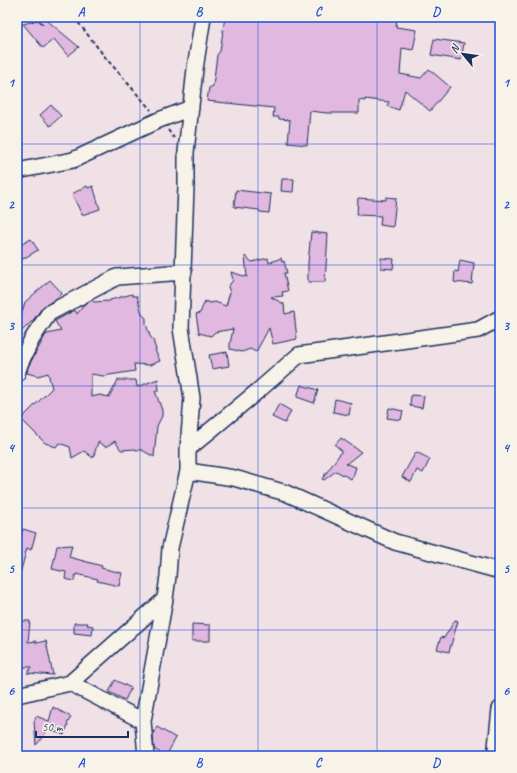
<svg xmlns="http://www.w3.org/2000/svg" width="517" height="773" font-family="Caveat,sans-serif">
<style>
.building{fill:#e1b8e0;stroke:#1b2f5e}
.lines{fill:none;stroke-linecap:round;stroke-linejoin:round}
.minor-casing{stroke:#1b2f5e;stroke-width:18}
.path{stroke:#1b2f5e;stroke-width:2;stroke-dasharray:4 3;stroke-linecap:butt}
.minor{stroke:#f7f3e8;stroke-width:15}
.grid{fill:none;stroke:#1d4ed8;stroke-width:1;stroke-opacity:0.55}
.neatline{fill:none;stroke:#1d4ed8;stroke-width:1.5}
.grid-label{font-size:13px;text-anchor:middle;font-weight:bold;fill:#1d4ed8}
</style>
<rect width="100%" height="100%" fill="#f0e1e6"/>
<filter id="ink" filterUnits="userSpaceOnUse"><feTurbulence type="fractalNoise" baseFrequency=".025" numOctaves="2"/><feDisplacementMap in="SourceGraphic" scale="8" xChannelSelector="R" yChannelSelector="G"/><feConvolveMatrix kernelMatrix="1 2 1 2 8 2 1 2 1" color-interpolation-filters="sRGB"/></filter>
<g filter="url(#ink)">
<!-- building -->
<path class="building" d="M41 17H43L79 47 68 56 54 39 43 48 23 24 38 20 43 25 39 19Z
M225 17H397L396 27 417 30 413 50 402 48 400 74 421 78 429 69 450 87 430 111 405 90 399 110 387 106 389 102 365 99V101L359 100V113H327L310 111 307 145 288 143 290 120 279 119V117H273L274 108 207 101 209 88 213 86 217 55 220 51Z
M434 39 464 43 461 60 431 55Z
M51 105 61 116 50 126 40 115Z
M282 179H294L293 192 281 191Z
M87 186 88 188 93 186 100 209 82 215 72 194Z
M236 190 271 194 269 213 260 212 259 210 234 207Z
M386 197 396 198 393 227 380 225 381 216 357 215 358 198 386 200Z
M311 232 328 234 325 282H308V263Z
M31 239 38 250 21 260 17 252V247Z
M245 256 252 262 268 258 269 263 281 258 282 262 284 261 287 273H284L288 291 282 292 283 296 271 297 284 304 285 314 294 312 297 339 273 344 269 328 256 352 250 349 242 352 230 349V344L233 329 215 332 211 336 199 333 196 314 200 313 205 301 210 303 215 302 226 306 230 292 228 287 233 280 231 272 247 277Z
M381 258 394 259 393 269 381 268Z
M460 260 474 263 472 284 454 282 455 271 458 272Z
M50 280 62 293 55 299 42 308 34 319 17 336V313L21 315 25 302Z
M132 294 133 296H137L142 314 146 318V324L150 336 153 340 156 350H155L160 361 150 365 134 364 135 371 103 376 91 374V397L100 395 109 397 118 380H136L137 387 158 379 159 391H155L162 410V416L157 426 154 457 142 450H136V449L121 450 115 441 106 447 98 442 93 458 84 451 72 458 70 447 59 443 56 447 45 443 21 419 52 388 48 373 38 376 27 373 28 367 45 336 47 334 61 331 55 321 75 310 77 314 84 305 92 300 94 302 110 301V300Z
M227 352 229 366 212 369 209 355Z
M301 385 318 390 314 403 297 397Z
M411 395 424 396 422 408 410 406Z
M335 399 351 403 349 415 333 412Z
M279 404 291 411 285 423 272 417Z
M389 408 403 411 401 420 387 418Z
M341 438 361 452 346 464 356 467 353 477H352L351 479 336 471 324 480 322 479 342 451 335 445Z
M416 452 430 459 423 473 417 470 411 482 402 477Z
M23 529 36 533 31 550 27 548 20 574H17V548Z
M72 545 69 557 102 566 101 568 122 573 119 586 97 581 98 579 76 574 74 581 65 579 66 572 52 569 57 546Z
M455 620 458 621 449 652 437 649 441 637 444 638Z
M17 621H30L28 642 36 641V643L46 641 53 675 27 673 32 667H19V663L17 662Z
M74 623H88L87 625 93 626 92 635 74 633Z
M192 624 210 625V641H192Z
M115 680 131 688 125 700 109 692Z
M53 707 71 717 67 724 68 725 64 735 47 729 44 736 36 745 34 722 36 716 49 721Z
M157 727 176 738 166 756 154 749 153 734Z"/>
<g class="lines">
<defs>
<path id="minor" d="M17 171 73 160 159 120 191 108
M17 374 20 364 32 339 49 313 117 277 184 272
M188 449 259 390 299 355 478 330 500 318
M188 471 234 478 286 493 395 542 500 571
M70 683 165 599
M17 695 70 683 143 721
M146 756 143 721 165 599 168 576 170 548 188 471V449L192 398 181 328 186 186V152L195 69 203 17
M499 756 496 747 500 709"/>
</defs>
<!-- minor casing -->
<use href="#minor" class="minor-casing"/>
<!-- path -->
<path class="path" d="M74 17 105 57 151 110
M168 130 174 138"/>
<!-- minor -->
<use href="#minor" class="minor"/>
</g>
</g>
<!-- grid -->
<path class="grid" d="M140 17V756M258 17V756M377 17V756M17 144H500M17 265H500M17 386H500M17 508H500M17 630H500"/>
<!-- margin -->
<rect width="517" height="773" fill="none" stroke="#f7f3e8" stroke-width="44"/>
<!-- north arrow -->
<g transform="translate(463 54) rotate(299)" stroke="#f7f3e8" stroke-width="3" paint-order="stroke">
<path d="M0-3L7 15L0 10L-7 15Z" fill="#1b2f5e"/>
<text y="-6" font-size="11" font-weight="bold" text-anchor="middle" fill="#1b2f5e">N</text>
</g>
<!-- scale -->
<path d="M36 731v6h92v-6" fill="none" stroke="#1b2f5e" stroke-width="2"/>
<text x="42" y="731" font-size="12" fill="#1b2f5e" stroke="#f7f3e8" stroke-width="3" paint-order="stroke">50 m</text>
<rect x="22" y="22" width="473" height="729" class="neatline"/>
<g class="grid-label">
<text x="81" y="16">A</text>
<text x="199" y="16">B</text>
<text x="318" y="16">C</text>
<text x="436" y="16">D</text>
<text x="11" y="87">1</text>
<text x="506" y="87">1</text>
<text x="11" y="209">2</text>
<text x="506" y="209">2</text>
<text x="11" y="330">3</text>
<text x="506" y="330">3</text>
<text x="11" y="452">4</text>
<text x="506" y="452">4</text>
<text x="11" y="573">5</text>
<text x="506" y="573">5</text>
<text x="11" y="695">6</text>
<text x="506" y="695">6</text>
<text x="81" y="767">A</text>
<text x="199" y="767">B</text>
<text x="318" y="767">C</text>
<text x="436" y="767">D</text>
</g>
</svg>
